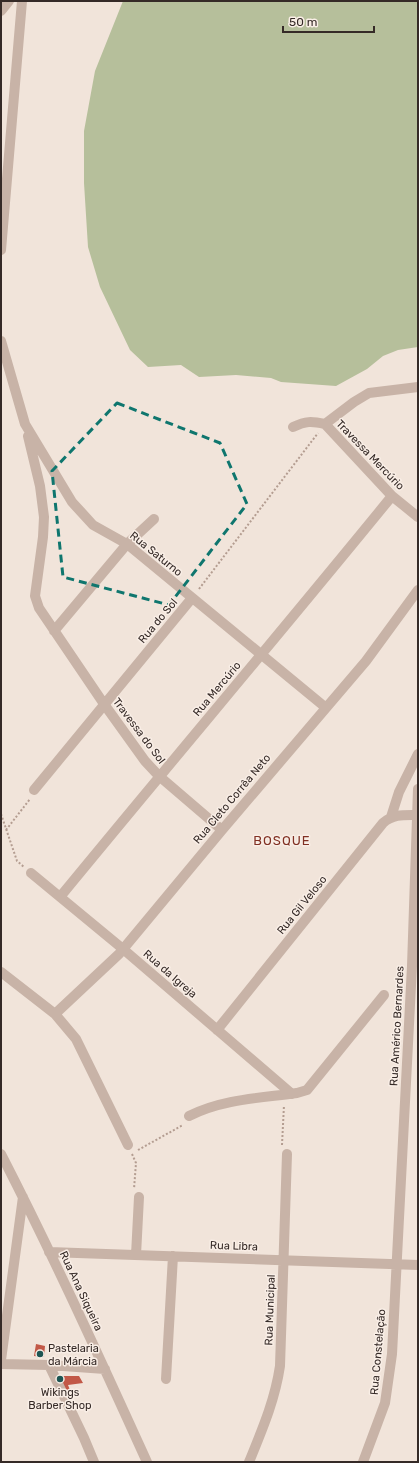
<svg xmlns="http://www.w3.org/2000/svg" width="419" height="1463" font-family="Rubik,sans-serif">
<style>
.green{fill:#b6bf9b}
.building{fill:#c25847}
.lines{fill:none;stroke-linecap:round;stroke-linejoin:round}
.path{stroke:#b49d91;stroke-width:2;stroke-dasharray:2 2;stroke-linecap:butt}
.minor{stroke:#c8b3a7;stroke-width:10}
.marked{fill:none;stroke:#0f766e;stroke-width:3;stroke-dasharray:8 5;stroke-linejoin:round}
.poi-dot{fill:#1e5553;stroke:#f9eee6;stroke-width:1.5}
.labels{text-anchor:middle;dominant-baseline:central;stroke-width:3;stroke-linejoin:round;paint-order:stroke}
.street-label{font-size:11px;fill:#352a27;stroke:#f9eee6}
.poi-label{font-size:11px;fill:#352a27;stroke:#f9eee6;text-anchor:start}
.quarter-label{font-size:13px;letter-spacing:1px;fill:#813023;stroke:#f9eee6}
</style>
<rect width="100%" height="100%" fill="#f1e4da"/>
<!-- green -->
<path class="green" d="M123 1H418V347L398 350 383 356 367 369 336 386 281 382 271 378 236 375 199 377 181 365 148 367 130 350 100 287 88 247 84 183V131L95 71Z"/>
<!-- building -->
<path class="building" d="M36 1344 45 1346 44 1357 34 1356Z
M58 1376H79L83 1383 68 1385 70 1390 63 1392Z"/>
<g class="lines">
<!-- path -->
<path class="path" d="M199 589 318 433
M1 814 17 861 24 867
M6 830 30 799
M282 1145 284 1105
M138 1150 183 1125
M132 1154 136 1163 134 1189"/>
<!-- minor -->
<path class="minor" d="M1 11 9 1
M1 250 22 1
M1 341 25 424 72 502 93 525 127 544 325 707
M325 424 392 496 418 517
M325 424 354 402 369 393 418 387
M293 427C306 421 311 421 325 424
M28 436 40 486 44 517 43 537 35 596 39 608 104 704 145 761 159 776 222 830
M54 631 127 544 154 519
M34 790 192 598
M391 817 399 792 418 754
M31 873 123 949 292 1094
M60 897C170 763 282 631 392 496
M1 972 55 1014 76 1039 128 1145
M55 1014 119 954 222 830 366 661 418 590
M217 1030 383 823C393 814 404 815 417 815
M189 1116C222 1099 261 1098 297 1093L307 1090 384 995
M1 1154C53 1255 100 1359 147 1462
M49 1252 418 1265
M136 1255 139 1197
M1 1360 23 1197
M1 1364 49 1365 105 1369
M49 1365 84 1438 94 1462
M166 1379 173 1256
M249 1462C262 1430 275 1400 280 1366L287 1154
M363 1462 385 1403 392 1354 412 966 418 789"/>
</g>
<!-- marked area -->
<path class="marked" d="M117 403 220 443 247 504 169 605 63 577 52 471Z"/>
<!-- markers -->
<g class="poi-dot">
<circle cx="40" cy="1354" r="4"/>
<circle cx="60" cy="1379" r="4"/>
</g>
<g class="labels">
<!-- street labels -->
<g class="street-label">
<text transform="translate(370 455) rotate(46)">Travessa Mercúrio</text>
<text transform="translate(156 554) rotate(39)">Rua Saturno</text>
<text transform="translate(158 621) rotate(-50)">Rua do Sol</text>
<text transform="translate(217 689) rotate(-50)">Rua Mercúrio</text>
<text transform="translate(139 731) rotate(53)">Travessa do Sol</text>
<text transform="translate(232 799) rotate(-50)">Rua Cleto Corrêa Neto</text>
<text transform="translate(302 905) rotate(-51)">Rua Gil Veloso</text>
<text transform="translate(170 974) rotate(41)">Rua da Igreja</text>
<text transform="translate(397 1026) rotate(-87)">Rua Américo Bernardes</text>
<text transform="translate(234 1246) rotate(2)">Rua Libra</text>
<text transform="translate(81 1291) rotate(65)">Rua Ana Siqueira</text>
<text transform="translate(270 1310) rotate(-88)">Rua Municipal</text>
<text transform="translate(378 1352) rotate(-85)">Rua Constelação</text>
</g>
<!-- poi labels -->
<g class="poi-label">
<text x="48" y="1348">Pastelaria<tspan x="48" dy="13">da Márcia</tspan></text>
<text x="60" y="1392" text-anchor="middle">Wikings<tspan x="60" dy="13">Barber Shop</tspan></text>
</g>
<!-- quarter labels -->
<g class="quarter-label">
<text x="282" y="840">BOSQUE</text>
</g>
</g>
<!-- border -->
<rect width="419" height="1463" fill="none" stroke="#352a27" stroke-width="4"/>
<!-- scale -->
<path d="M283 26v6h91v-6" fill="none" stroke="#352a27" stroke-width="2"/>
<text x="289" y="26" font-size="12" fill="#352a27" stroke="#f9eee6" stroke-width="3" paint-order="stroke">50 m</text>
</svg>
